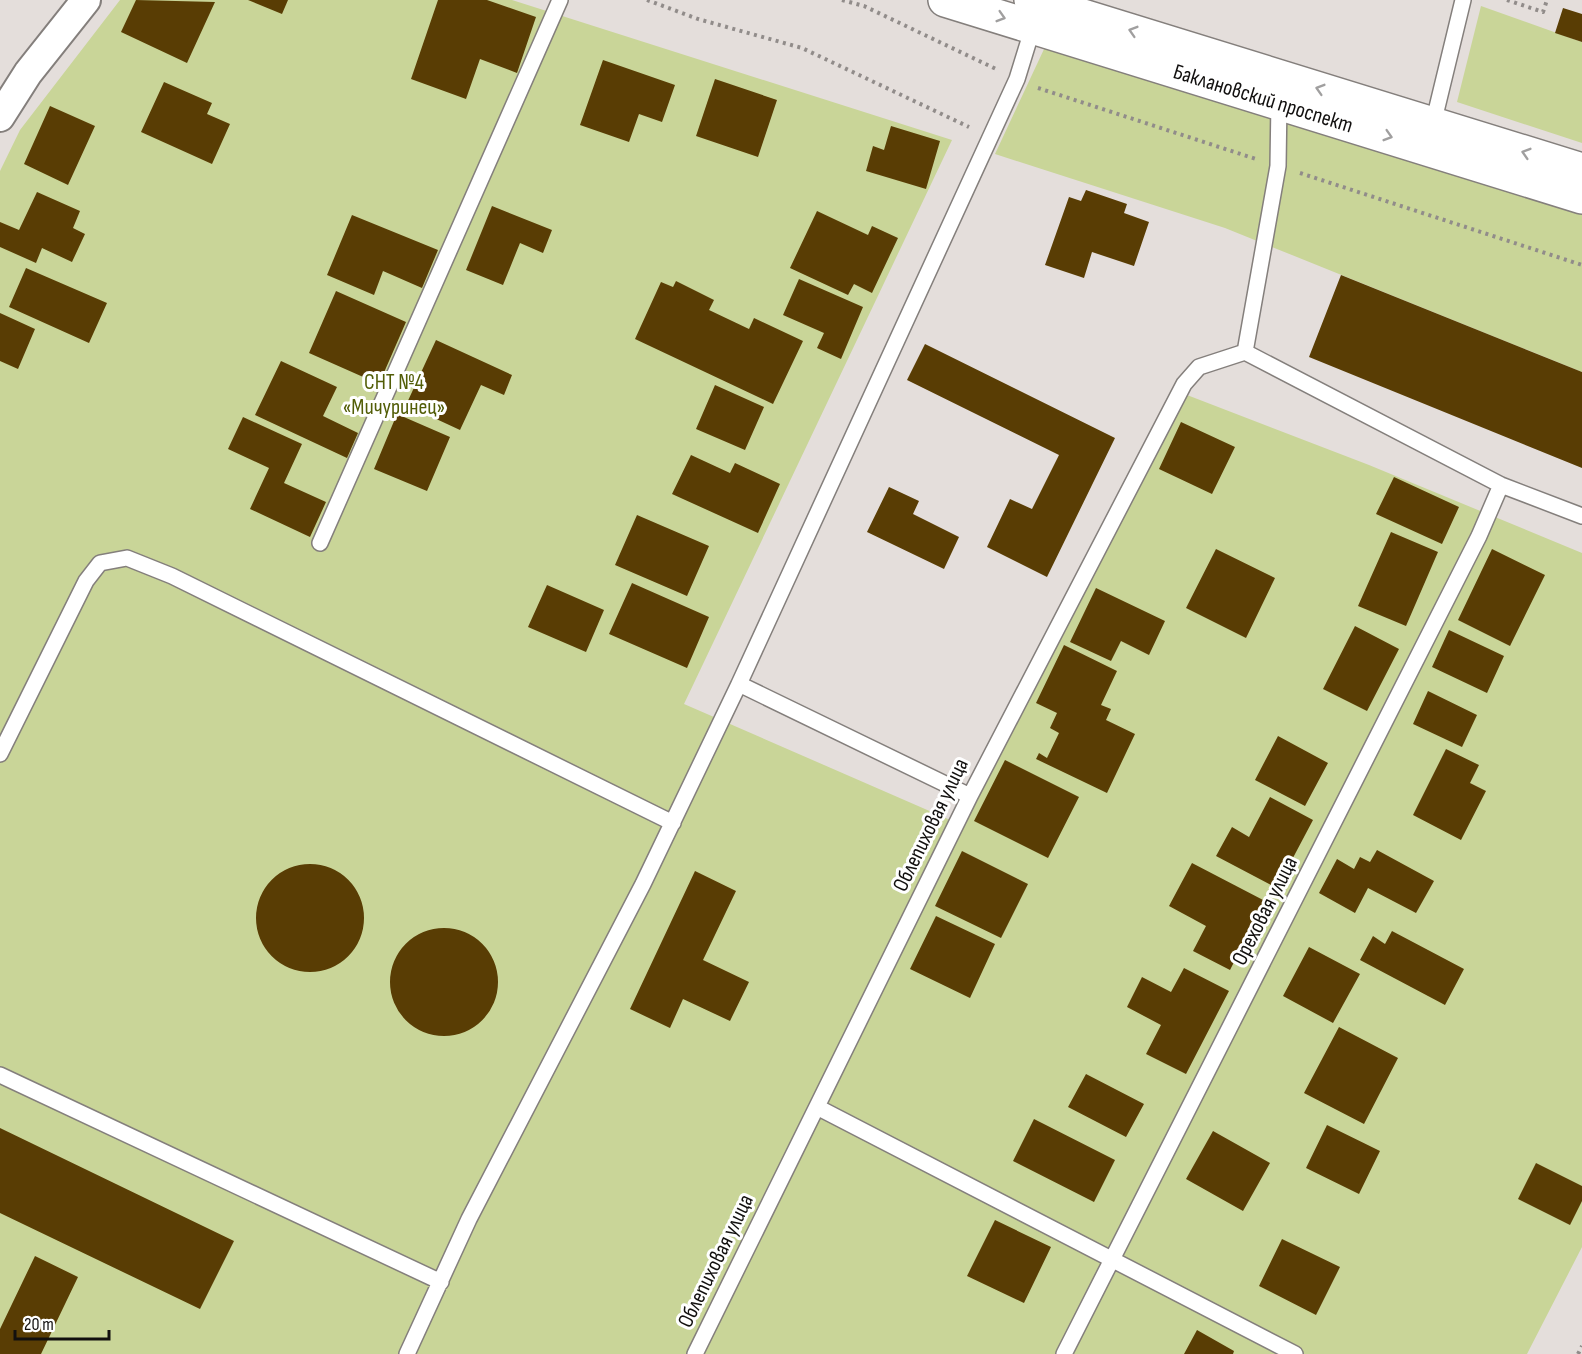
<svg xmlns="http://www.w3.org/2000/svg" width="1582" height="1354" font-family="'Sofia Sans Condensed',sans-serif">
<style>
.green{fill:#c9d598}
.building{fill:#593d04}
.lines{fill:none;stroke-linecap:round;stroke-linejoin:round}
.lane-casing{stroke:#847f7c;stroke-width:18}
.street-casing{stroke:#847f7c;stroke-width:32}
.primary-casing{stroke:#847f7c;stroke-width:36}
.path{stroke:#918c8a;stroke-width:4;stroke-dasharray:3 4.5;stroke-linecap:butt}
.lane{stroke:#fff;stroke-width:15}
.street{stroke:#fff;stroke-width:28}
.primary{stroke:#fff;stroke-width:33}
.oneway{stroke:#a09f9f}
.labels{text-anchor:middle;dominant-baseline:central;stroke-width:6;stroke-linejoin:round;paint-order:stroke}
.street-label{font-size:22px;fill:#12100f;stroke:#fff}
.park-label{font-size:22px;fill:#525d07;stroke:#fff}
</style>
<rect width="100%" height="100%" fill="#e4dedb"/>
<!-- green -->
<path class="green" d="M120 0H512L952 140 684 704 964 826 1156 448 1187 395 1369 465 1582 553V1247L1527 1354H0V171L20 130Z
M1481 6 1582 42V143L1457 102Z
M1045 47 1582 214V372L1225 228 995 154Z"/>
<!-- building -->
<path class="building" d="M136 0 215 2 187 63 121 32Z
M248 0H288L282 14Z
M438 0H487L536 17 517 73 480 59 466 99 411 79Z
M1563 8 1582 14V42L1555 33Z
M603 60 675 85 662 122 639 114 629 142 580 125Z
M715 79 777 100 758 157 696 136Z
M164 82 212 103 207 114 230 124 212 164 141 132Z
M50 106 95 126 68 185 24 164Z
M891 126 940 141 926 189 866 171 873 146 884 150Z
M1086 190 1127 204 1124 213 1149 222 1134 266 1092 252 1084 278 1045 265 1069 197 1081 201Z
M37 192 80 211 73 228 85 234 72 262 42 248 36 263 0 247V222L19 230Z
M492 206 552 230 543 253 520 243 503 285 466 270Z
M817 211 868 235 872 226 898 238 872 293 854 284 848 295 790 268Z
M352 215 438 250 422 288 383 271 374 295 327 275Z
M26 268 107 303 89 343 9 307Z
M1341 275 1582 372V468L1309 357Z
M799 279 863 307 841 359 817 348 824 333 783 315Z
M676 281 714 300 709 310 749 329 754 318 803 341 773 404 635 339 661 282 673 287Z
M336 291 406 322 379 384 309 353Z
M0 313 35 329 18 369 0 361Z
M436 340 512 375 504 395 481 385 460 430 406 405Z
M925 344 1115 438 1047 577 987 547 1010 499 1032 509 1059 455 907 380Z
M281 361 337 387 323 416 358 433 347 458 255 415Z
M715 385 764 407 745 450 696 429Z
M397 414 450 437 427 491 374 469Z
M243 417 302 444 284 483 326 502 310 537 250 509 269 468 228 449Z
M1181 422 1235 447 1212 494 1159 469Z
M691 455 730 473 735 463 780 484 758 533 672 494Z
M1394 477 1459 507 1442 544 1376 514Z
M889 487 919 501 913 514 959 537 944 569 867 532Z
M637 515 709 546 687 596 615 565Z
M1391 532 1438 552 1406 626 1358 606Z
M1216 549 1275 578 1246 638 1186 608Z
M1492 549 1545 575 1510 646 1458 620Z
M632 583 709 617 687 668 609 634Z
M547 585 604 610 586 652 528 627Z
M1096 588 1165 621 1149 655 1121 641 1111 661 1070 642Z
M1355 626 1399 649 1367 711 1323 689Z
M1449 630 1504 656 1487 693 1432 667Z
M1064 645 1117 671 1101 705 1111 709 1106 720 1135 734 1107 793 1036 759 1039 753 1047 758 1059 733 1050 728 1057 713 1036 703Z
M1428 691 1477 715 1462 747 1413 724Z
M1278 736 1328 763 1305 806 1255 780Z
M1446 749 1479 765 1470 783 1486 791 1461 840 1413 815Z
M1005 760 1079 797 1048 858 974 821Z
M1270 797 1313 820 1277 888 1216 856 1232 827 1249 837Z
M1377 850 1434 881 1416 913 1368 888 1355 913 1319 893 1337 859 1354 869 1360 857 1370 862Z
M962 851 1028 884 1001 938 935 906Z
M1192 863 1265 901 1230 970 1193 951 1206 926 1169 906Z
M256 918a54 54 0 1 1 108 0a54 54 0 1 1-108 0Z
M695 871 736 891 703 960 749 982 730 1021 683 999 670 1028 630 1009Z
M936 916 995 944 970 998 910 969Z
M390 982a54 54 0 1 1 108 0a54 54 0 1 1-108 0Z
M1392 931 1464 969 1445 1005 1360 960 1373 936 1385 944Z
M1309 947 1360 974 1333 1023 1283 996Z
M1184 968 1229 991 1186 1074 1146 1054 1161 1025 1127 1007 1142 977 1171 992Z
M1339 1027 1398 1058 1364 1124 1304 1093Z
M1086 1074 1144 1104 1126 1137 1068 1107Z
M1034 1119 1115 1160 1094 1202 1013 1161Z
M1327 1125 1380 1151 1359 1194 1306 1168Z
M0 1128 234 1241 200 1309 0 1213Z
M1213 1131 1270 1163 1243 1211 1186 1179Z
M1536 1163 1582 1186V1201L1570 1225 1518 1199Z
M995 1220 1051 1247 1024 1303 967 1276Z
M1282 1239 1340 1267 1316 1315 1259 1286Z
M35 1256 78 1277 41 1354H0V1329Z
M1197 1330 1234 1351 1233 1354H1184Z"/>
<g class="lines">
<defs>
<path id="lane" d="M1433 124 1463 0
M1245 352 1501 485 1582 516
M1245 352 1278 166 1279 101
M320 543 560 0
M0 754 86 581 100 563 127 558 172 576 673 823
M970 796 739 684 1017 79 1033 27
M0 1075 441 1282
M817 1107 1295 1354
M407 1354 469 1219 643 884 739 684
M695 1354 970 796 1184 384 1199 367 1245 352
M1064 1354 1479 536 1501 485"/>
<path id="street" d="M0 117 28 73 86 0"/>
<g id="primary">
<path id="s1" d="M945 0 1582 197"/>
<path d="M1031 0 1582 170"/>
</g>
</defs>
<!-- lane casing -->
<use href="#lane" class="lane-casing"/>
<!-- street casing -->
<use href="#street" class="street-casing"/>
<!-- primary casing -->
<use href="#primary" class="primary-casing"/>
<!-- path -->
<path class="path" d="M647 0 698 19 802 48 969 127
M842 0 864 6 996 69
M1507 0 1543 12 1547 0
M1038 88 1256 159
M1300 173 1582 265
M1578 1354 1582 1346"/>
<!-- lane -->
<use href="#lane" class="lane"/>
<!-- street -->
<use href="#street" class="street"/>
<!-- primary -->
<use href="#primary" class="primary"/>
</g>
<!-- one-way arrows -->
<defs><path id="oneway-chevron" d="M-2-3.5L2.5 0L-2 3.5" fill="none" stroke-width="1.6" stroke-linecap="round" stroke-linejoin="round" transform="scale(1.5)"/></defs>
<g class="oneway">
<use href="#oneway-chevron" transform="translate(1001 17) rotate(17)"/>
<use href="#oneway-chevron" transform="translate(1133 31) rotate(-163)"/>
<use href="#oneway-chevron" transform="translate(1320 89) rotate(-163)"/>
<use href="#oneway-chevron" transform="translate(1388 136) rotate(17)"/>
<use href="#oneway-chevron" transform="translate(1526 153) rotate(-163)"/>
</g>
<g class="labels">
<!-- street labels -->
<g class="street-label">
<text stroke="none"><textPath href="#s1" startOffset="333">Баклановский проспект</textPath></text>
<text transform="translate(931 825) rotate(-64)">Облепиховая улица</text>
<text transform="translate(1265 911) rotate(-63)">Ореховая улица</text>
<text transform="translate(716 1261) rotate(-64)">Облепиховая улица</text>
</g>
<!-- park labels -->
<g class="park-label">
<text x="394" y="382">СНТ №4<tspan x="394" dy="25">«Мичуринец»</tspan></text>
</g>
</g>
<!-- scale -->
<path d="M15 1330v9h94v-9" fill="none" stroke="#12100f" stroke-width="3"/>
<text x="24" y="1330" font-size="18" fill="#12100f" stroke="#ffffff" stroke-width="4.5" paint-order="stroke">20 m</text>
</svg>
